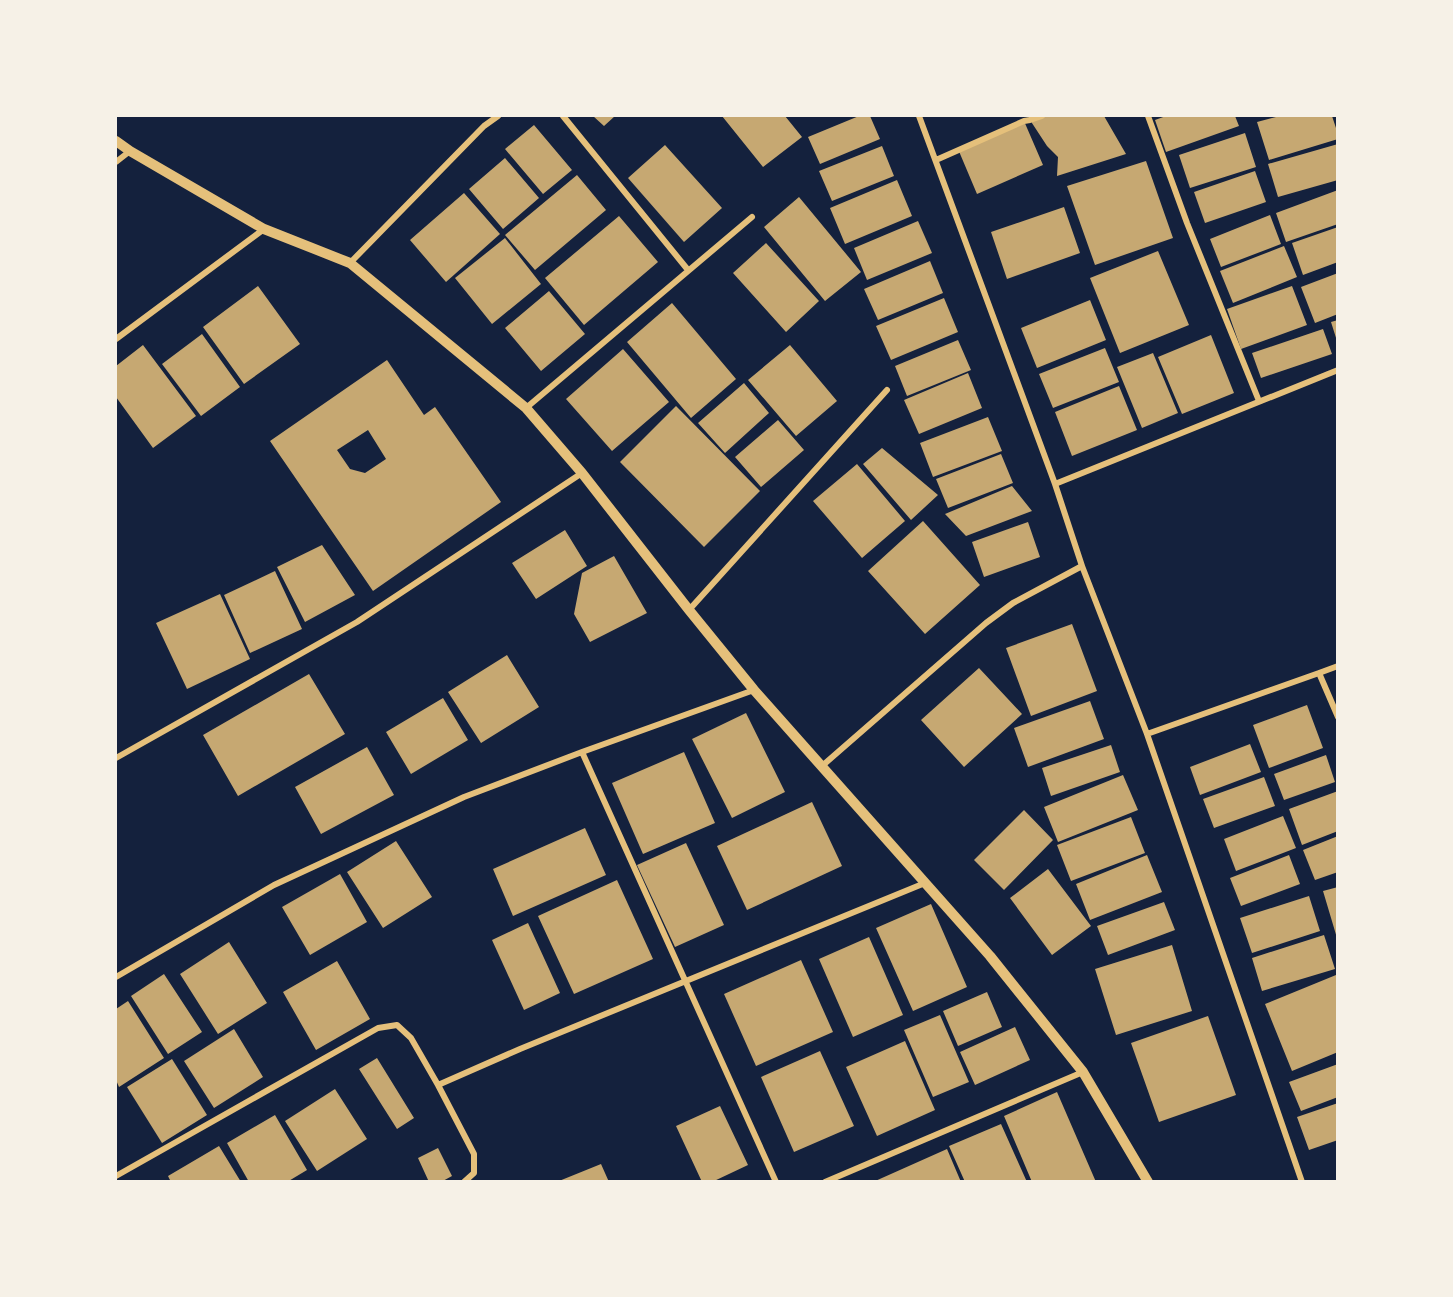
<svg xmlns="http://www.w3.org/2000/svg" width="1453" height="1297" font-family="Lato,sans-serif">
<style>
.building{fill:#c6a872;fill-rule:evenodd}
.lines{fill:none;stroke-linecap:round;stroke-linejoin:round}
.minor{stroke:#e5c07b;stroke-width:6}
.tertiary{stroke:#e5c07b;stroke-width:10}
</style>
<rect width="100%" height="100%" fill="#14213d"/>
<!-- building -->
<path class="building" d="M593 116H615L604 126Z
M722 116H785L802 137 763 167Z
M859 116H870L880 139 820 164 808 137Z
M1043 116H1104L1126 154 1057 176 1058 157 1047 146 1030 120Z
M1166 116H1235L1239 126 1166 152 1155 120Z
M1280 116H1332L1338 134V139L1269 160 1257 122Z
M1024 121 1043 165 977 194 958 149Z
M534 125 572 170 543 194 505 149Z
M1245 133 1256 167 1190 188 1179 155Z
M1338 144V180L1278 197 1268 164Z
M665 145 722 208 684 242 628 178Z
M882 146 894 176 832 201 819 171Z
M505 158 539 198 503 229 469 189Z
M1146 161 1173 238 1095 265 1067 186Z
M1255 171 1266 202 1205 223 1194 192Z
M577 175 606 210 535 270 505 235Z
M897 180 912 216 845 244 830 208Z
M1338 190V224L1286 242 1276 213Z
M464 193 500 234 446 282 410 240Z
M799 197 861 272 825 301 764 227Z
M1064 207 1080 253 1007 279 991 232Z
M1270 215 1281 244 1221 267 1210 239Z
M619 216 658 262 584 325 545 278Z
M918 221 932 253 867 280 854 248Z
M1338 227V262L1303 275 1292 243Z
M505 238 541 284 492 324 455 278Z
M766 243 819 301 786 332 733 273Z
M1284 246 1297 277 1233 303 1220 271Z
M1158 251 1189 325 1120 353 1090 278Z
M930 261 943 293 878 320 864 289Z
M1338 273V314L1315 323 1301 287Z
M258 286 300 344 244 384 203 327Z
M1292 286 1307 325 1241 349 1227 309Z
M549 291 585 334 541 371 505 328Z
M944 298 958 332 891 360 876 326Z
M1090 300 1106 340 1037 368 1021 328Z
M672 303 736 379 691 418 627 342Z
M1338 320V341H1337L1331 322Z
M1323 329 1332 354 1261 378 1252 353Z
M202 334 240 387 201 416 162 364Z
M1211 335 1234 393 1182 414 1158 357Z
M958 340 971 370 907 396 895 366Z
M143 345 196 416 153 448 116 397V366Z
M790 345 837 401 796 436 748 380Z
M1105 348 1119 382 1053 408 1039 374Z
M623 349 669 402 612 451 566 399Z
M1153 353 1178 413 1142 428 1117 367Z
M387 360 424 415 435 407 501 502 373 591 270 441ZM368 430 386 459 365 473 350 469 337 450Z
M968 373 982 408 919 434 904 400Z
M744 383 769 413 725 453 698 423Z
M1119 386 1137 430 1072 456 1055 412Z
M676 406 760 491 704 547 620 462Z
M988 417 1002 451 933 477 920 443Z
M778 420 804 450 761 487 735 457Z
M882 448 938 495 911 520 863 464Z
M1001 454 1013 483 948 508 936 479Z
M857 464 905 521 862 558 813 501Z
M1012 486 1032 511 966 536 945 514Z
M923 521 980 585 925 634 868 571Z
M1028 522 1040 557 984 577 972 542Z
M565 530 587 566 536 599 512 563Z
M322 545 355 595 305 622 277 567Z
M614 556 647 613 590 642 574 614 582 573Z
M275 571 302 629 250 653 224 595Z
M220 594 250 659 187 689 156 623Z
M1072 624 1097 691 1031 716 1006 648Z
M507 655 539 707 481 743 448 692Z
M979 668 1022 714 964 767 921 720Z
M309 674 345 734 238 796 203 735Z
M443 698 468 740 411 774 386 732Z
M1090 701 1104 739 1028 767 1014 728Z
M1307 705 1323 748 1269 768 1253 725Z
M746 713 785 792 732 818 692 739Z
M1250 744 1261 772 1200 795 1190 767Z
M1111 745 1120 772 1051 796 1042 768Z
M367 747 394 795 321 834 295 787Z
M684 752 715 823 643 854 612 783Z
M1326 755 1335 782 1284 800 1274 774Z
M1123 775 1138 810 1058 842 1044 807Z
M1264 777 1275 806 1214 828 1203 799Z
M1338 791V831L1302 845 1289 809Z
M812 802 842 866 747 910 717 846Z
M1024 810 1053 840 1004 890 974 860Z
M1283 816 1296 848 1236 871 1224 839Z
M1131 817 1145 853 1071 881 1057 845Z
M585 828 606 875 513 916 493 869Z
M1338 836V872L1315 880 1303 850Z
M396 841 432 897 383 928 347 872Z
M686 843 724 925 675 947 637 865Z
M1147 855 1162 892 1090 920 1076 884Z
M1289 855 1300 884 1241 906 1230 878Z
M1048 869 1091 926 1052 955 1010 898Z
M340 874 367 922 310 955 282 907Z
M617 880 653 959 574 994 538 916Z
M1338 887V938H1337L1323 891Z
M1309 896 1320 931 1252 953 1240 918Z
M1164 902 1175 930 1108 955 1097 926Z
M931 904 967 987 913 1011 876 928Z
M528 923 560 993 524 1010 492 940Z
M1324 935 1335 969 1262 991 1252 958Z
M869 937 903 1015 853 1037 819 959Z
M229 942 267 1003 218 1034 180 974Z
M1172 945 1192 1011 1116 1035 1095 969Z
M801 960 833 1032 756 1066 724 994Z
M337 961 370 1019 316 1050 283 992Z
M164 974 202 1032 168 1054 131 996Z
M1336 975 1338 978V1052L1292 1071 1265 1004Z
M987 992 1002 1027 958 1046 943 1011Z
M128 1001 164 1058 119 1087 116 1080V1009Z
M940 1015 969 1082 933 1097 904 1030Z
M1208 1016 1236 1095 1159 1122 1131 1043Z
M1015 1027 1030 1060 975 1085 960 1052Z
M234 1029 263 1077 214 1108 184 1061Z
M905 1041 935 1110 877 1136 846 1067Z
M820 1051 854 1126 794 1152 761 1077Z
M377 1058 414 1118 397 1129 359 1069Z
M172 1059 207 1115 162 1143 127 1087Z
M1338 1064V1097L1301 1111 1289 1082Z
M335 1089 367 1139 317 1171 285 1121Z
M1057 1092 1096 1182H1032L1004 1116Z
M1338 1103V1140L1309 1150 1297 1117Z
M720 1106 748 1165 712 1182H702L676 1126Z
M275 1115 307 1170 287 1182H249L227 1143Z
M1001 1124 1027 1182H965L949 1146Z
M219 1146 241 1182H171L168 1176Z
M438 1148 452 1176 441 1182H429L418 1158Z
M947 1149 961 1182H873Z
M601 1164 609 1182H559V1181Z"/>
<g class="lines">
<!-- minor -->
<path class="minor" d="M563 116 688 270
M919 116 1055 484
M1148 116 1187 223 1259 401
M936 160 1024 121 1030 120 1042 116
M116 162 130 151
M350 263 484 126 498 116
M116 339 264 229
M526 408 752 217
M1082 566 1147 734
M689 610 887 390
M1319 673 1338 666
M582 752 776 1182
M116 758 357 622 582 473
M822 766 986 623 1013 603 1082 566 1055 484 1338 370
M116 977 274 885 464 797 582 752 754 690
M438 1085 520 1049 925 883
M116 1176 378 1028 397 1025 411 1038 438 1085 474 1154V1173L464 1182
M825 1182 1083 1072
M1302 1182 1147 734 1319 673 1338 717"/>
<!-- tertiary -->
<path class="tertiary" d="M116 141 130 151 264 229 350 263 526 408 582 473 689 610 754 690 990 956 1083 1072 1148 1182"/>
</g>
<!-- border -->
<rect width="1453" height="1297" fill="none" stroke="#f6f1e7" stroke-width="234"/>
</svg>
